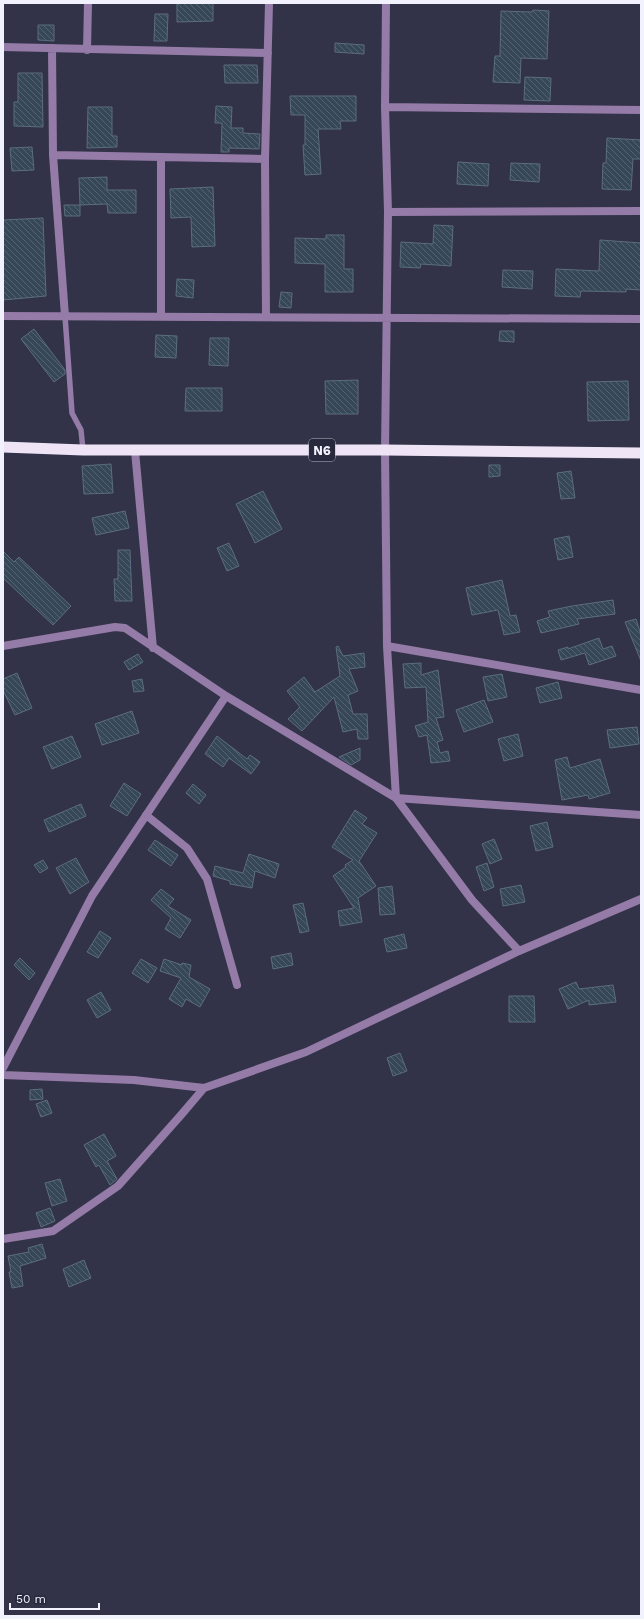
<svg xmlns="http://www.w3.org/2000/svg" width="644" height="1619" font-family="'Work Sans',sans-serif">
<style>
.building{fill:url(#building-back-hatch);stroke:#5c6d80}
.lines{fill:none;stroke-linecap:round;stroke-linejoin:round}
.service{stroke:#957ba7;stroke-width:5.5}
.minor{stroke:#957ba7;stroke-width:8}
.trunk{stroke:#eee4f6;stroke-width:11}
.labels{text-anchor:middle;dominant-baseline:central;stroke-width:3;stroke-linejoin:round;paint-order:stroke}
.shield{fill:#28293d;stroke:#b5b6c3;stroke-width:1}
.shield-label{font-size:13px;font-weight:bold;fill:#f1f2fd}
</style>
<defs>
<pattern id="building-back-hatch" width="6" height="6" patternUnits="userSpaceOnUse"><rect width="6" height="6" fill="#364758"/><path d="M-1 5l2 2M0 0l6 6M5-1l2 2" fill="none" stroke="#546271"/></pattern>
</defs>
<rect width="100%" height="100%" fill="#323348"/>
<!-- building -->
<path class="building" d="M177 3H213V21L177 22Z
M533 10 549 11 547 59 521 58 520 83 493 82 495 56H500L501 11 532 12Z
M155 14H168L167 41H154Z
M38 25H54V41L38 40Z
M335 43 364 45V54L335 52Z
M224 65H257L258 83H225Z
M18 73H42L43 127 14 126V102H18Z
M525 77 551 78 550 101 524 100Z
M290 96H356V121H340L341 129H318L321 174 305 175 303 145H305V115H291Z
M216 106 232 107 231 128H243V133L260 134 259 149 229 148V152H221L222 123H215Z
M88 107H112V136H117V147L87 148Z
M607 138 641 140V159H633L631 190 602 189 603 163H606Z
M32 147 34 170 12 171 10 148Z
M458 162 489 164 488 186 457 184Z
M511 163 540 164 539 182 510 180Z
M107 177V190H136V213H108L107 204 80 205 79 178Z
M213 187 215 246 192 247 191 217 171 218 170 189Z
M64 205H80V216H65Z
M43 218 46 296 3 300V220Z
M434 225 453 226 451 266 421 264 420 268 400 267 401 242 433 244Z
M326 235H344V269H353V292H325V264L295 263V238L326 239Z
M600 240 641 243V290L626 289V292L581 291 580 297 555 296 556 269 599 271Z
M503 270 533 271 532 289 502 287Z
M177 279 194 280 193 298 176 296Z
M281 292 292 293 291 308 279 307Z
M34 329 65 370V374L54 382 21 339Z
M500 331H514V342L499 341Z
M156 335 177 336 176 358 155 357Z
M210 338H229L228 366 209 365Z
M358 380V414H326L325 381Z
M628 381 629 420 588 421 587 382Z
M186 388H222V411H185Z
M111 464 113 493 84 494 82 466Z
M489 465H500V476L489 477Z
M571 471 575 498 561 499 557 473Z
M263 491 282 529 255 543 236 504Z
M125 511 129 528 96 535 92 518Z
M569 536 573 557 558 560 554 539Z
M229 543 239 566 227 571 217 548Z
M118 550H130L132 601H115L114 579H118Z
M3 551 14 562 19 557 71 606 53 625 3 578Z
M502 580 510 616 516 615 520 632 504 635 498 610 472 615 466 588Z
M613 600 615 614 577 619 579 624 541 633 537 621 550 617 548 611 572 606Z
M636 619 641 635V661L625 622Z
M599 638 603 649 612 646 616 656 589 665 585 653 561 660 558 650 568 647V649Z
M338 646 343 656 364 653 365 667 349 669 358 691 348 695 353 714H367L368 739H358L357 729 343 732 334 697 302 731 288 719 300 707 287 691 304 677 315 692 340 676 336 647Z
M138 654 143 662 129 670 124 662Z
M421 663V675L438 670 444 717 436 718 443 740 437 742 440 753 448 751 450 761 431 763 427 735 419 737 415 726 428 722 426 687 405 688 403 664Z
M17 673 32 708 15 715 3 690V679Z
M502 674 507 697 488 701 483 677Z
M142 679 144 691 134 692 132 681Z
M558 682 562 698 540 703 536 688Z
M484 700 493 722 464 732 456 710Z
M132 711 139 733 102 745 95 724Z
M637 727 639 744 610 748 607 730Z
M518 734 523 756 504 761 498 739Z
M72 736 81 757 52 769 43 747Z
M217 736 247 759 250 755 260 762 251 774 229 758 223 767 205 754Z
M360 748V760L351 765 339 757Z
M567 757 570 768 600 759 610 793 589 799 588 795 562 800 555 760Z
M124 783 141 794 127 816 110 806Z
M193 784 206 795 199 804 186 793Z
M81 804 86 816 49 832 44 820Z
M355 810 367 818 362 824 377 833 359 861 376 886 358 898 362 922 340 926 338 911 354 908 333 876 346 867 345 865 353 860 332 847Z
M547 822 553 847 536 851 530 826Z
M494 839 502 859 490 864 482 844Z
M155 840 178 855 171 866 148 850Z
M249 854 279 864 275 878 255 871 252 888 230 884V881L213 876 215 866 243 873Z
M76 858 89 882 70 894 56 868Z
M43 860 48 868 40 873 34 865Z
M487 863 494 887 484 891 476 867Z
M521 885 525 902 503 906 500 889Z
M392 886 395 914 380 915 378 888Z
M161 889 174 899 168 906 191 920 180 938 165 929 171 918 151 900Z
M303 903 309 931 300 933 293 905Z
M100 931 111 938 98 958 87 952Z
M404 934 407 948 387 952 384 939Z
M291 953 293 965 273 969 271 957Z
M20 958 35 973 29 980 14 965Z
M141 959 157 968 148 983 132 973Z
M164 959 182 965V963L191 965 189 977 210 989 200 1007 186 999 182 1007 169 999 181 978 160 971Z
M576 982 579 989 613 985 616 1002 589 1005V1000L568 1009 559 989Z
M101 992 111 1010 97 1018 87 1000Z
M509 996H534L535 1022H509Z
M400 1053 407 1071 393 1076 387 1058Z
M42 1089 43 1099 30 1100V1090Z
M47 1100 52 1113 41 1117 36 1104Z
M104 1134 116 1156 107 1161 117 1179 110 1185 99 1165 96 1167 84 1145Z
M60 1179 67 1201 52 1206 45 1183Z
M50 1208 55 1221 41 1227 36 1213Z
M42 1244 46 1258 20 1266 23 1286 12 1288 9 1272H11L8 1256 29 1252 28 1248Z
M84 1260 91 1278 69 1287 63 1269Z"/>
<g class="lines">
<!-- service -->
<path class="service" d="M65 316 72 413 81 430 83 450"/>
<!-- minor -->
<path class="minor" d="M386 3 385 107 388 212 385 450 387 646 396 798 472 900 519 951
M3 47 268 53
M52 48 53 155 65 316
M87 50 88 3
M385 107 641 110
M53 155 265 159
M161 157V316
M388 212 641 211
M3 316 641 319
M266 316 265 159 269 3
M135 451 153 648
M3 646 115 627 125 628 226 696 396 798 641 815
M387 646 641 690
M146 815 187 848 207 879 237 985
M3 1068 92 896 226 696
M3 1075 134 1080 204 1088 306 1052 519 951 641 899
M3 1239 53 1231 118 1186 181 1115 204 1088"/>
<!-- trunk -->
<path class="trunk" d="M3 447 83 450H385L641 453"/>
</g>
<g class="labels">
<!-- shield labels -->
<rect class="shield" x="309" y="439" width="26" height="22" rx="3"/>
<g class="shield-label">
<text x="322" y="450">N6</text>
</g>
</g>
<!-- border -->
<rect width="644" height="1619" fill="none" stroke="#f1f2fd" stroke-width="8"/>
<!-- scale -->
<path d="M10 1603v6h89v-6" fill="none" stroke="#f1f2fd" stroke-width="2"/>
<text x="16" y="1603" font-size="12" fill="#f1f2fd" stroke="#28293d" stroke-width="3" paint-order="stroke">50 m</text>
</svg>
